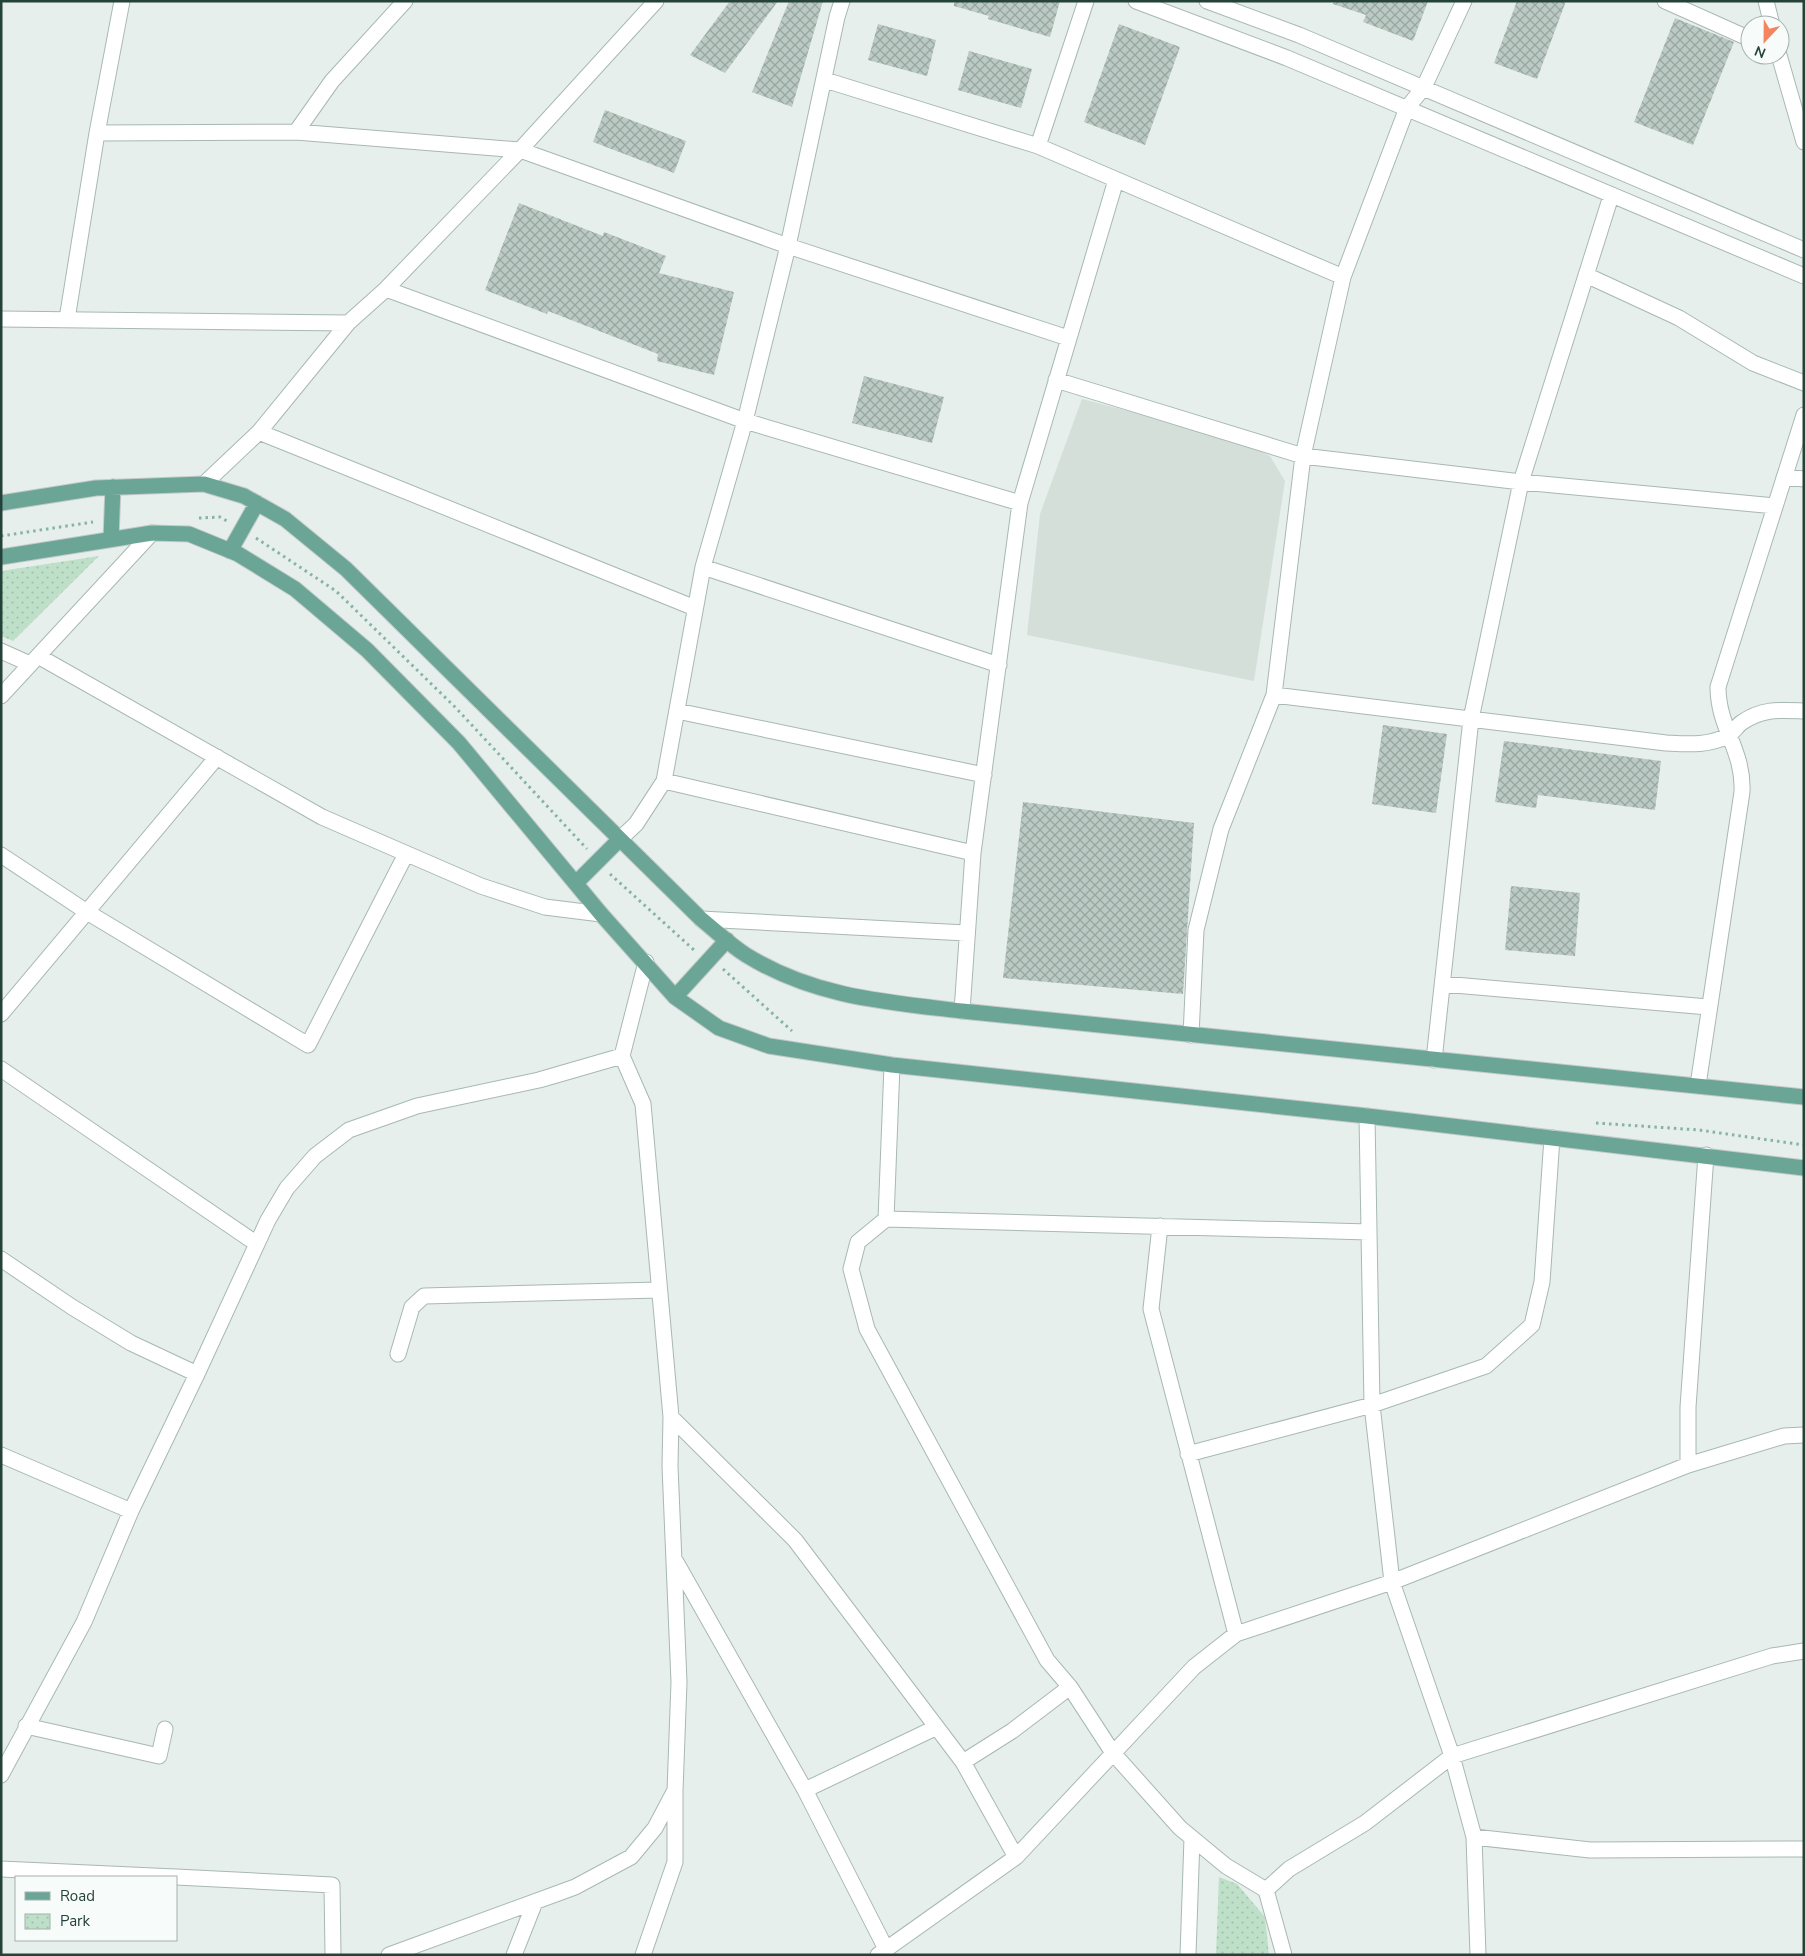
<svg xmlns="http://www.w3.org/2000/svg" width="1805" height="1956" font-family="'Nunito Sans',sans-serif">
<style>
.built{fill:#d4dfda}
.park{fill:url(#park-dots)}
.building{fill:url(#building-cross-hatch)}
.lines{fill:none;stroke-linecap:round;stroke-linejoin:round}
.minor-casing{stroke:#a8b8b2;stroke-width:17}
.major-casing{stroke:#c2cac8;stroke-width:17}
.path{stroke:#86b3a5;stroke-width:3;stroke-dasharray:2.5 4;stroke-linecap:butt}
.minor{stroke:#fff;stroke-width:15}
.major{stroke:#6aa596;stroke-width:15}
</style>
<defs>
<pattern id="park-dots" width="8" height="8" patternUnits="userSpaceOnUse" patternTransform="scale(1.25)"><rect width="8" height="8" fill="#bfe0c8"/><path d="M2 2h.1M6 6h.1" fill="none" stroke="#a4c1ad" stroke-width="1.8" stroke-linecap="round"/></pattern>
<pattern id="building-cross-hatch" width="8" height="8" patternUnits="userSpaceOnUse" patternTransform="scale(1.25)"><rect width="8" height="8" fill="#bbcac4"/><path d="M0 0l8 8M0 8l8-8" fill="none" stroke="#98a6a0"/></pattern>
</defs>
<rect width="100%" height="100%" fill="#e6efeb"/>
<!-- built -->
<path class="built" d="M1082 399 1235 439 1270 456 1285 481 1254 681 1027 635 1040 514Z"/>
<!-- park -->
<path class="park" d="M99 556 13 641 1 636V571Z
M1219 1877 1237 1884 1265 1917 1269 1955H1216Z"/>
<!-- building -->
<path class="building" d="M730 1H778L725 73 690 55Z
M789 1H823L792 107 752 92Z
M954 1H1060L1050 37 988 19 989 16 954 6Z
M1334 1H1428L1413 41 1363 22 1366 15 1333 4Z
M1517 1H1566L1537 79 1494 63Z
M1675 18 1734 42 1693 145 1634 122Z
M878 24 936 40 927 76 868 60Z
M1119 24 1180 47 1145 145 1084 122Z
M969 51 1032 69 1021 108 958 90Z
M605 110 686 141 674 173 593 142Z
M519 203 603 236 604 232 666 256 659 273 734 292 714 375 657 361 658 354 548 311 547 314 485 290Z
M864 376 944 397 932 443 852 423Z
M1383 725 1447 734 1436 813 1372 804Z
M1504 741 1661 761 1655 810 1538 795 1536 808 1495 802Z
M1023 802 1194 823 1183 994 1003 978Z
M1511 886 1580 893 1575 956 1505 950Z"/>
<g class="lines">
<defs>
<path id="minor" d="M1136 1 1287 58 1804 276
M1207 1 1299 35 1804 250
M1665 1 1750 39
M1766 1 1772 25
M1779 55 1804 142
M825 80 1038 146 1343 277
M296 132 332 81 405 1
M97 133 296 132 520 150 788 246 1068 338
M1038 146 1086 1
M1586 275 1679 318 1753 363 1804 383
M386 289 745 421 1020 503
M1 319 348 323
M67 319 97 133 122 1
M1056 380 1303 456 1521 482 1775 506
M259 432 695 608
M1784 477 1804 479
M204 484 259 432 348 323 386 289 520 150 656 1
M703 567 999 665
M1 651 30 664
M38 656 322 817 481 886 545 907 601 914
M1274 695 1666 743C1687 744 1708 746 1727 736 1733 733 1736 727 1741 723 1762 708 1780 710 1804 711
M1 696 152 533
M677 711 984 775
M664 781 973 853
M620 839 636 824 664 781 703 567 745 421 788 246 837 17 842 1
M1 855 87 912 308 1045 406 854
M701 919 966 933
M1443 984 1708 1007
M962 1011 973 853 1020 503 1116 180
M1 1014 217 757
M1191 1035 1196 930 1221 829 1274 695 1303 456 1343 277 1407 108 1424 87 1464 1
M1434 1060 1471 719 1521 482 1611 196
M1 1069 257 1244
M1698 1085 1742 792C1744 750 1718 728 1718 687L1804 415
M1367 1116 1372 1405 1392 1582 1452 1756 1772 1656 1804 1651
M886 1219 892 1065
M1160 1226 1151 1309 1236 1634
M1369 1232 886 1219 858 1242 851 1269 867 1329 1047 1660 1070 1687 1113 1753 1180 1828 1226 1866 1266 1890 1289 1869 1365 1823 1452 1756 1474 1837 1478 1955
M1 1259 72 1307 131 1343 197 1374
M398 1354 412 1307 424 1296 659 1290
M671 1417 795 1540 963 1762 1016 1857
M1188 1454 1372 1405 1486 1366 1532 1325 1542 1282 1552 1138
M1 1455 131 1511
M1688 1465V1407L1706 1155
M676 1562 805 1790 886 1949V1955
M26 1726 159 1756 165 1729
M963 1762 1012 1731 1070 1687
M1 1775 84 1622 131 1511 197 1374 268 1220 287 1188 315 1156 349 1130 417 1106 539 1080 622 1056
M805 1790 935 1728
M1474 1837 1590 1850 1804 1849
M1 1869 175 1877
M176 1877 332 1885 333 1955
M1266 1890 1284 1955
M389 1955 575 1887 631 1857 655 1828 674 1792
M514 1955 535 1902
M643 1955 675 1862V1791L679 1682 670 1466 671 1417 643 1104 622 1056 646 962
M878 1955 1016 1857 1194 1667 1236 1634 1392 1582 1688 1465 1784 1436 1804 1435
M1188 1955 1192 1838"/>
<path id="major" d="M1 503 96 488 204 484 244 496 285 519 346 569 701 919C716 931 730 945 746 955 814 997 885 1002 962 1011L1804 1097
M111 539 113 487
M230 551 257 503
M1 557 152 533 189 534 238 554 295 589 367 650 459 743 601 914 675 997 719 1028 769 1046 892 1065 1367 1116 1804 1168
M576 883 620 839
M675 997 727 940"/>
</defs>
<!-- minor casing -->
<use href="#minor" class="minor-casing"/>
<!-- major casing -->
<use href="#major" class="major-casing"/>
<!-- path -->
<path class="path" d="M199 518 220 517 227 521
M1 536 93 522
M256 538 336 591 456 708 587 849
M610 874 694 950
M723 969 792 1031
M1596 1123 1699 1130 1804 1145"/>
<!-- minor -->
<use href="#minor" class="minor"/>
<!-- major -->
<use href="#major" class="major"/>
</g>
<!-- border -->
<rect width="1805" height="1956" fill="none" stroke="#24423a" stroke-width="5"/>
<!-- legend -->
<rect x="15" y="1876" width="162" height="65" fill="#f7fbf9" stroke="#a3b1ad"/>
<rect x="25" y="1892" width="25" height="8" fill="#6aa596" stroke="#a3b1ad"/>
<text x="60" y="1901" font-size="15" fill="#24423a">Road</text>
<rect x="25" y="1914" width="25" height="15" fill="url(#park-dots)" stroke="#a3b1ad"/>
<text x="60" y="1926" font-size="15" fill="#24423a">Park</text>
<!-- north arrow -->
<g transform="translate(1765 40) rotate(202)"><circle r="24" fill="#f7fbf9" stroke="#a3b1ad"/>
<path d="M0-4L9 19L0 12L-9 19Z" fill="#f4845f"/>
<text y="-8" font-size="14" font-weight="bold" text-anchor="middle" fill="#24423a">N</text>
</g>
</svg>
